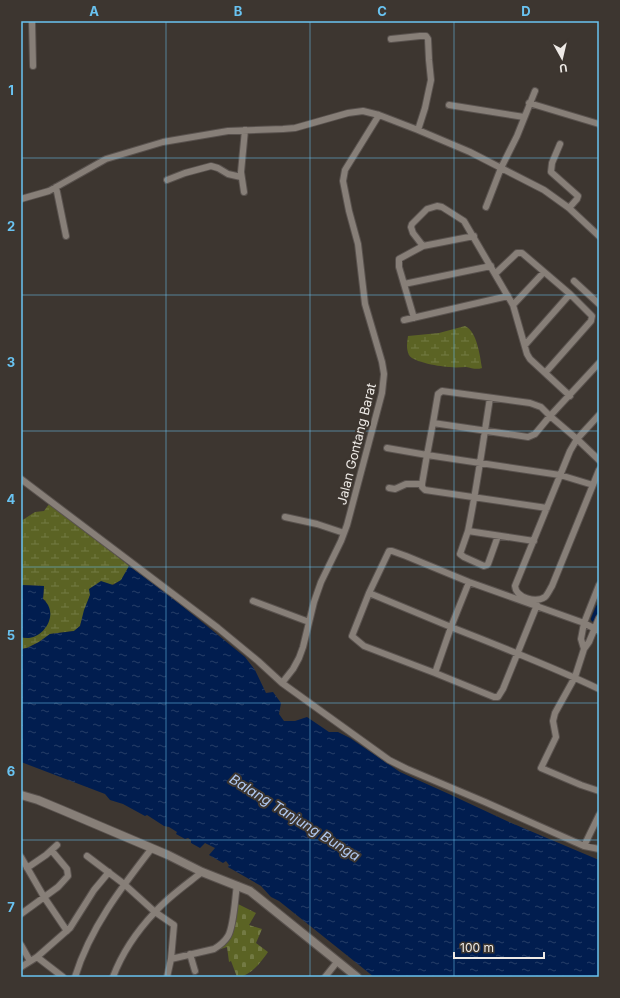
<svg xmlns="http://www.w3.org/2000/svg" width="620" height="998" font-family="Inter,sans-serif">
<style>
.wetland{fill:url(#wetland-marsh)}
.cemetery{fill:url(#cemetery-stones)}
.water{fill:url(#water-ripples)}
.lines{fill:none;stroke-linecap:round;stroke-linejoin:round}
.canal{stroke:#011d4f;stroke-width:6}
.street-casing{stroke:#59524e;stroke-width:8}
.secondary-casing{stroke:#59524e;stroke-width:10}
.street{stroke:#877f78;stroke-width:6}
.secondary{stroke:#877f78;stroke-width:8}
.grid{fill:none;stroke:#69c3f1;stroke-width:1;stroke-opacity:0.55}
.labels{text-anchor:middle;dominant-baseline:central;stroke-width:4;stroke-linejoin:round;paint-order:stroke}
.street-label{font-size:13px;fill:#eeeae6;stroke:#3d3630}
.water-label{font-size:14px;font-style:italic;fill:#afc7ee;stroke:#3d3630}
.neatline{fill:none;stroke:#69c3f1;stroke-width:1.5}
.grid-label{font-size:13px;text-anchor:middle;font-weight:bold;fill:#69c3f1}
</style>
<defs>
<pattern id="wetland-marsh" width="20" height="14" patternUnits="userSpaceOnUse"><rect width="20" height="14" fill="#5b6324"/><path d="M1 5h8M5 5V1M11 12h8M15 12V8" fill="none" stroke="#737a44"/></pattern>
<pattern id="cemetery-stones" width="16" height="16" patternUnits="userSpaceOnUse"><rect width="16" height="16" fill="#5b6324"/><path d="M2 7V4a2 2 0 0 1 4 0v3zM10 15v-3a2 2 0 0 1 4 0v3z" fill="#737a44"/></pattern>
<pattern id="water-ripples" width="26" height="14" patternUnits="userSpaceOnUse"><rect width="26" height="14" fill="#011d4f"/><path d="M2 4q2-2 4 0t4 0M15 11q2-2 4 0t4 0" fill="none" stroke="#263e68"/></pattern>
</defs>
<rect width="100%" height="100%" fill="#3d3630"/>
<!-- wetland -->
<path class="wetland" d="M465 326C477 331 480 356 482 368 476 370 472 368 466 367 461 367 456 368 450 367 442 367 412 362 409 355 406 349 407 342 408 336L439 333Z
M53 503 129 566 122 580 90 595 80 626 74 631 50 634 39 642 27 648 21 649V637L25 638 46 601 43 599 44 586 21 585V521L35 512 44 511 49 504Z"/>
<!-- cemetery -->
<path class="cemetery" d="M236 903 256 913 249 925 262 929 256 943 268 952C261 962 250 977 237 977L231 961 229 962 227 947 221 949 219 946 224 941Z"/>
<!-- water -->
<path class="water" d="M129 566 165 592 245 657 255 670 266 693 273 692 281 703 279 714 284 721H295L307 717 329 732H338L350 738 400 772 449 794 509 822 599 860V977H374L279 901 271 897 261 886 228 867 229 865 226 861 223 863 209 855 215 848 205 843 200 848 191 843V840L188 838 185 839 176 834 177 832 169 827 164 826 147 815 145 816 123 804 110 800 105 794 21 762V649L27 648 39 642 50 634 74 631 80 626 84 610 90 595 89 589 101 581 113 585 121 580Z
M21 585 44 586 43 599C62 615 40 644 21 637Z"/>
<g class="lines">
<!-- canal -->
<path class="canal" d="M594 619 599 607"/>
<defs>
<path id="street" d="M32 21 33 66
M391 39 420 36H426L428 39 429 60 431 80 425 108 418 130
M529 103 599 124
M449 105 524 117
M560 144 552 163 551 172 578 196 577 199 569 208
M167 180 185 173 211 166 218 168 228 174 241 177
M56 187 66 236
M244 192 241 172 245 130
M21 199 49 191 106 159 163 142 228 131 283 129 295 128 348 113 363 111 379 115 418 130 470 152 544 190 569 208 599 236
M486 207 501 168 517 136 535 91
M423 246 413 233 411 227 412 224 427 209 437 206 442 207 464 221 513 305 527 354 530 359 570 396
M495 274 517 253H522L570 294 592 316 591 321 545 373
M574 281 599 304
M404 284 491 266
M513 305 544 272
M414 318 399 267V259L423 246 474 236
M404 320 508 296
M525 345 570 294
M599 363 550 416 577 439 599 460
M490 398C483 442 477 487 468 531L534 541
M599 415 577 439 570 451 515 586C516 598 536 603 545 597 548 594 550 589 552 586L599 470
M387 448 427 455 433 423 528 437 535 434 550 416 541 407 530 403 442 391 438 394 433 423
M21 479 218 628 258 661 282 683 389 760 407 769 485 802 584 846 599 849
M389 488 395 489 406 484H422
M547 508 425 490 422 487V484L427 455 560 475 593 485
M285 517 317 524 344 533
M468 531 460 554 464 557 484 566 487 565 488 564 498 536
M369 593 451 627 469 582
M253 601 309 622
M537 605 503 689 498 697H494L435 673 451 627C501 647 551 666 599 689
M599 618 589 642 584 649 575 677 555 713 553 721 556 737 541 768 581 785 599 791
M584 649 581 639 584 623 599 585
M435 673 364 646 352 636 369 593 389 551H392L406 556 469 582 584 623 599 631
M282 683 293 669 299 658 303 647 314 602 321 582 341 541 347 525 382 393 384 374 382 362 365 304 358 244 349 211 343 181 345 170 379 115
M584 846 599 815
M87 856 124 884 155 912 174 925 171 959
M21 857 44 897 67 931
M27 868 46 855 57 845
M21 914 58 887 68 876 67 869 52 851
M21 945 30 961
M190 954 195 971
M37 957 63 977
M21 967 37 957 70 928 94 890 109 872
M75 977C90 928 121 888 152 848
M113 977C122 953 138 930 155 912 168 897 187 884 202 872
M167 977 171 959 214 949C219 946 225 941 228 936 234 926 235 897 237 885
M325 977 337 962"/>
<path id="secondary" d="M21 795 38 800 62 810 168 855 202 872 250 891 357 977"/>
</defs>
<!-- street casing -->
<use href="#street" class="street-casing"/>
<!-- secondary casing -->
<use href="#secondary" class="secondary-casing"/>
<!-- street -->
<use href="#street" class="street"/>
<!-- secondary -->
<use href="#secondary" class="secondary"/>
</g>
<!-- grid -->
<path class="grid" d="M166 21V977M310 21V977M454 21V977M21 158H599M21 295H599M21 431H599M21 567H599M21 703H599M21 840H599"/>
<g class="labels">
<!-- street labels -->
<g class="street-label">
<text transform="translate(356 444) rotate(-76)">Jalan Gontang Barat</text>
</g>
<!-- water labels -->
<g class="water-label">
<text transform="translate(295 817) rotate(32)">Balang Tanjung Bunga</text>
</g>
</g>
<!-- border -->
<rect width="620" height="998" fill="none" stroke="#3d3630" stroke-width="44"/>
<!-- north arrow -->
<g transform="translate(562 58) rotate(172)" stroke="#3d3630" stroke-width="3" paint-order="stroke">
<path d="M0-3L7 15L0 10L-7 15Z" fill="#eeeae6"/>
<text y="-6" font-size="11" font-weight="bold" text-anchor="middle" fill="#eeeae6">U</text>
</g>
<!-- scale -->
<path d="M454 952v6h90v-6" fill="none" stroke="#eeeae6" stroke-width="2"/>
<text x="460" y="952" font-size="12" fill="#eeeae6" stroke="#3d3630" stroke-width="3" paint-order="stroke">100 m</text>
<rect x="22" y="22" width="576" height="954" class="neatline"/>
<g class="grid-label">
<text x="94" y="16">A</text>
<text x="238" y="16">B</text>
<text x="382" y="16">C</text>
<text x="526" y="16">D</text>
<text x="11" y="95">1</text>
<text x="11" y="231">2</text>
<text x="11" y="367">3</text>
<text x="11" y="504">4</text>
<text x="11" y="640">5</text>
<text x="11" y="776">6</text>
<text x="11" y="912">7</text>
</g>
</svg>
